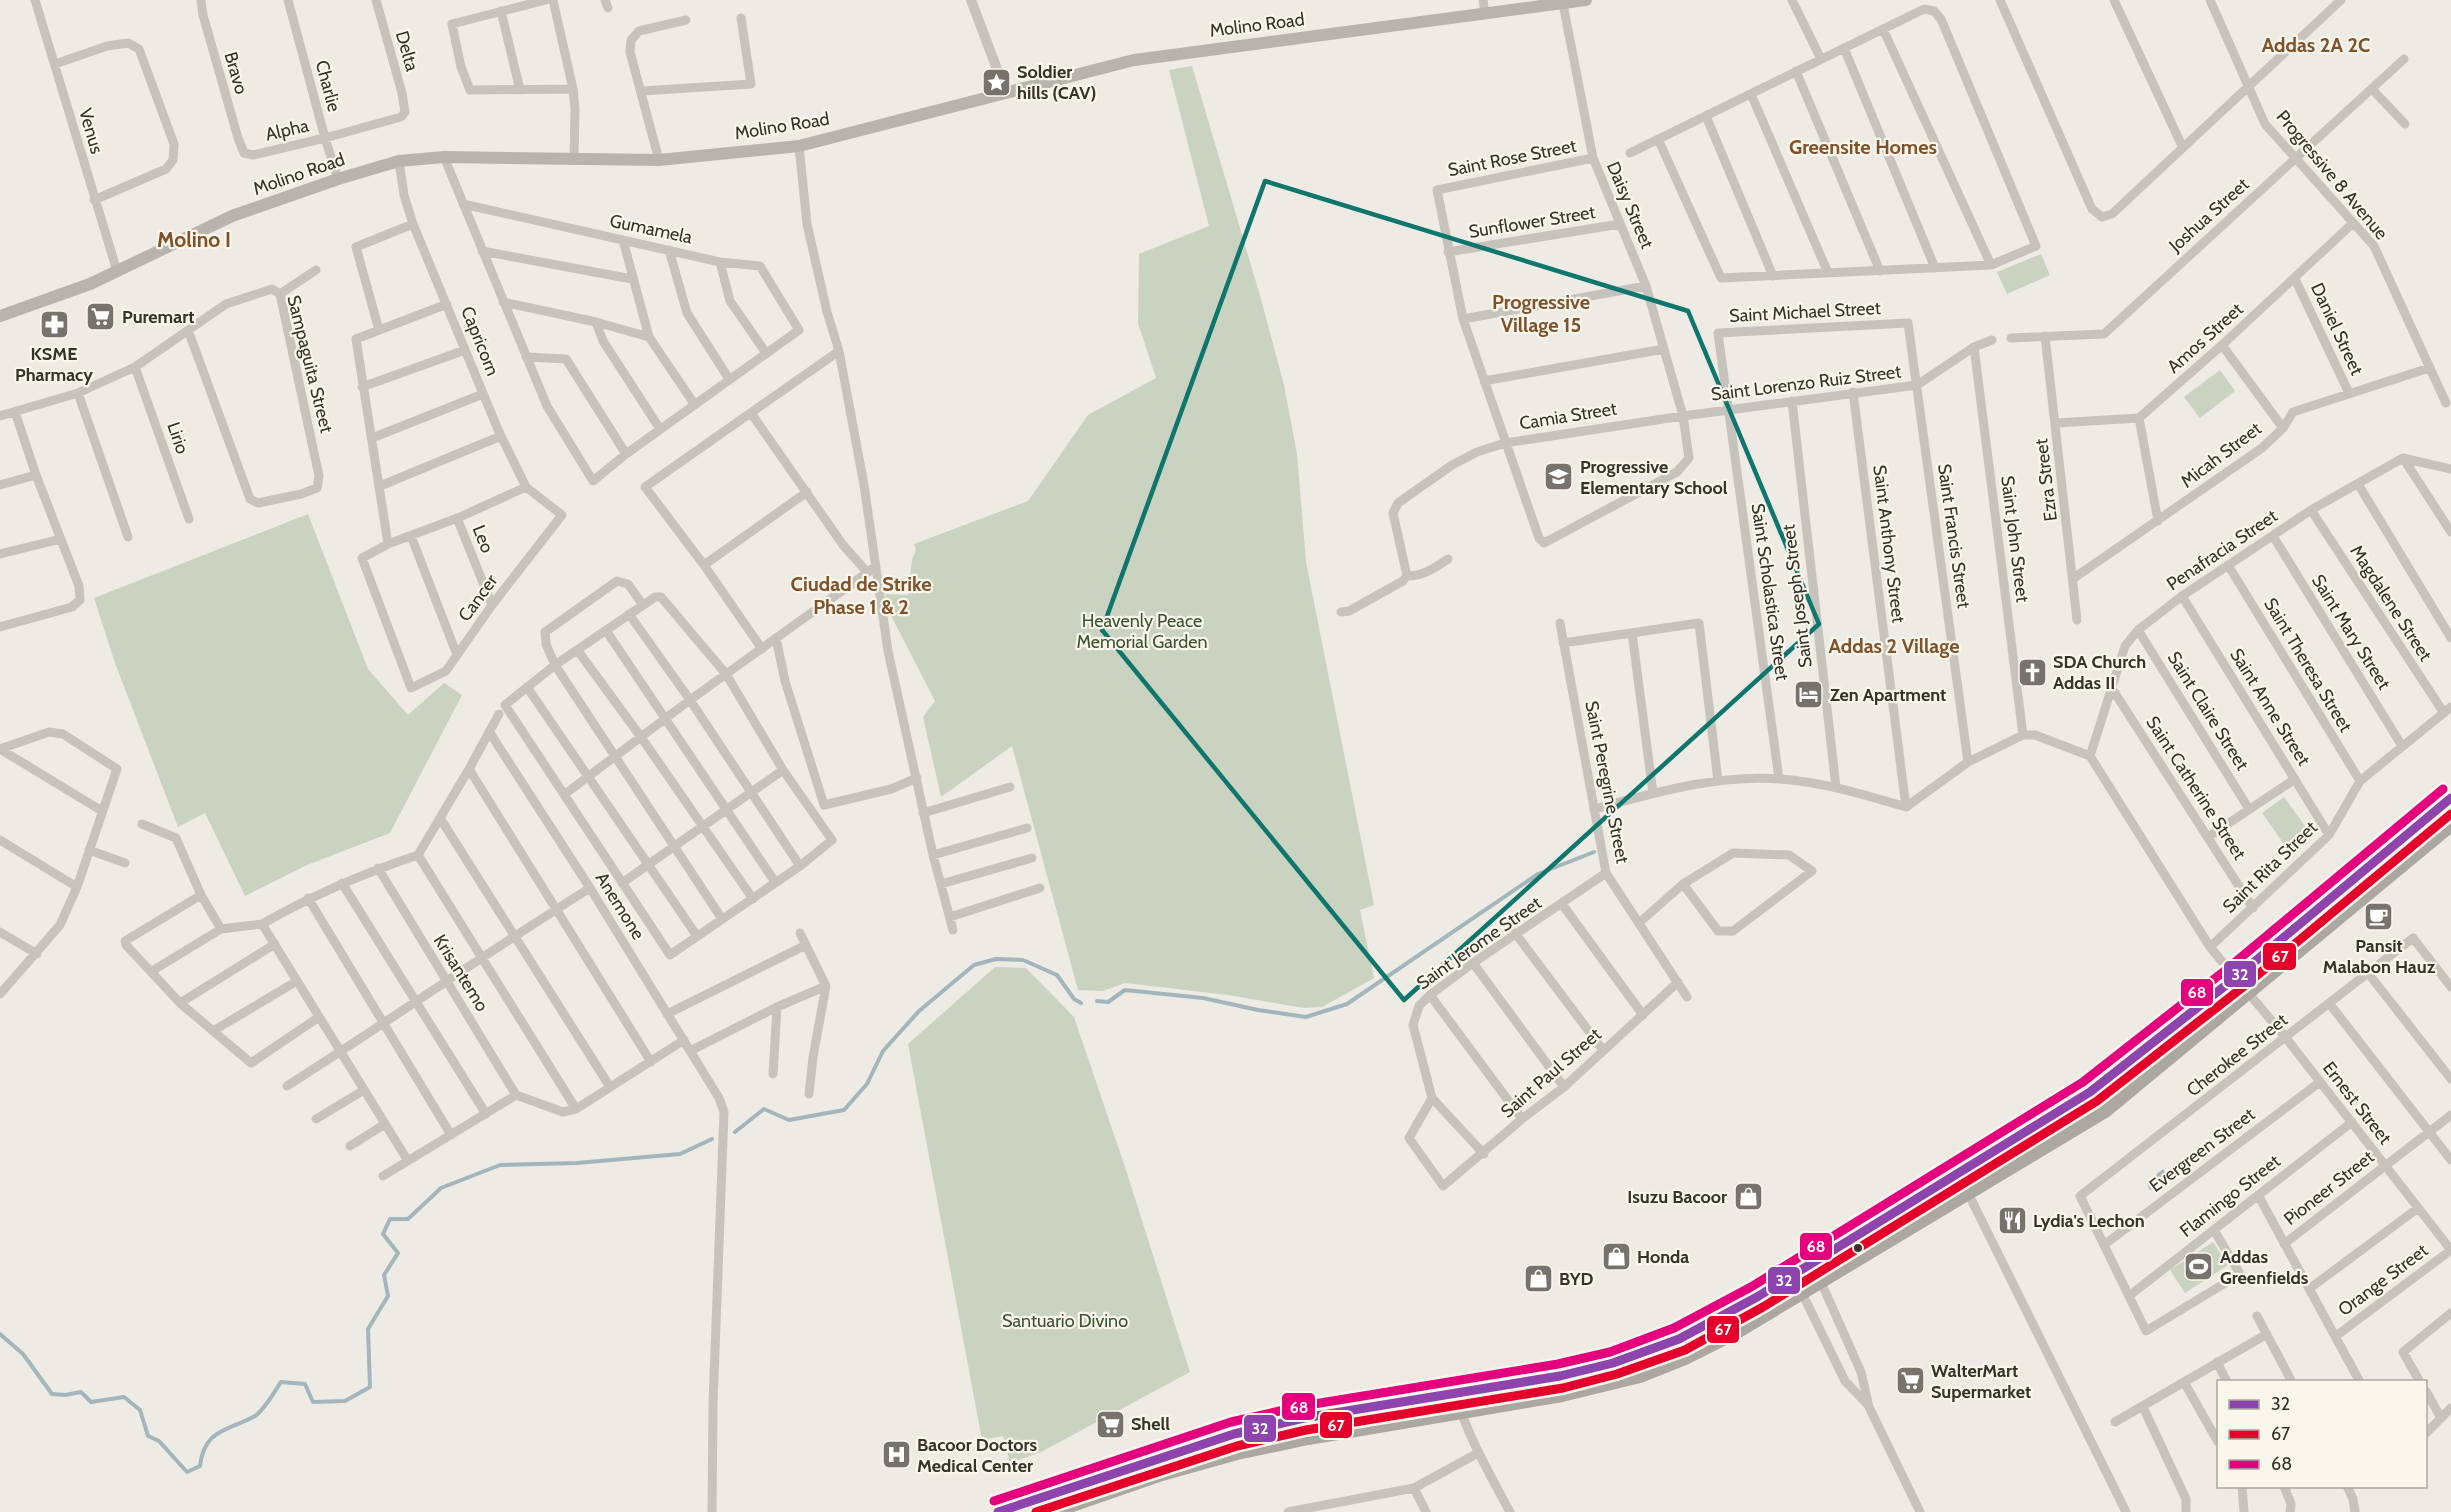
<svg xmlns="http://www.w3.org/2000/svg" width="2451" height="1512" font-family="Cabin,sans-serif">
<style>
.green{fill:#cad3bf}
.water{fill:#a2b6bc}
.lines{fill:none;stroke-linecap:round;stroke-linejoin:round}
.stream{stroke:#a2b6bc;stroke-width:4}
.minor{stroke:#c6c3bd;stroke-width:9}
.tertiary{stroke:#c6c3bd;stroke-width:10}
.secondary{stroke:#b7b4ad;stroke-width:12}
.primary{stroke:#aba8a2;stroke-width:14}
.bus-1-casing{stroke:#f9f6ec;stroke-width:14}
.bus-2-casing{stroke:#f9f6ec;stroke-width:14}
.bus-3-casing{stroke:#f9f6ec;stroke-width:14}
.bus-1{stroke:#8e44ad;stroke-width:9}
.bus-2{stroke:#e4002b;stroke-width:9}
.bus-3{stroke:#e5007d;stroke-width:9}
.marked{fill:none;stroke:#0f766e;stroke-width:4.5;stroke-linejoin:round}
.bus-dot{fill:#37322b;stroke:#f9f6ec;stroke-width:2}
.labels{text-anchor:middle;dominant-baseline:central;stroke-width:4.5;stroke-linejoin:round;paint-order:stroke}
.street-label{font-size:18px;fill:#37322b;stroke:#f9f6ec}
.poi-label{font-size:18px;font-weight:bold;fill:#37322b;stroke:#f9f6ec;text-anchor:start}
.park-label{font-size:18px;fill:#3e5331;stroke:#f9f6ec}
.neighbourhood-label{font-size:20px;font-weight:bold;fill:#7e532c;stroke:#f9f6ec}
.quarter-label{font-size:21px;font-weight:bold;fill:#7e532c;stroke:#f9f6ec}
.line-badge{stroke:#f9f6ec;stroke-width:2}
.badge-label{font-size:16px;text-anchor:middle;font-weight:bold;fill:#fff}
</style>
<rect width="100%" height="100%" fill="#edebe4"/>
<!-- green -->
<path class="green" d="M1192 66 1261 299 1284 385 1297 454 1306 562 1374 905 1360 910 1374 978 1322 1007 1304 1008 1228 995 1125 983 1103 991 1078 990 1012 746 941 797 923 717 935 701 884 602 886 594 908 595 912 560 916 550 914 544 1028 501 1088 415 1156 378 1138 323 1139 254 1209 226 1169 70Z
M2041 254 2050 275 2007 294 1997 272Z
M2220 370 2235 391 2200 418 2184 397Z
M308 514 368 669 408 715 444 683 462 695 390 833 307 865 245 896 205 813 178 827 115 663 94 598Z
M2284 797 2313 837 2291 854 2262 813Z
M995 967 1026 968 1074 1017 1126 1170 1190 1372 1041 1452 1010 1463 1003 1436 982 1440 908 1044Z
M2213 1242 2228 1265 2185 1293 2170 1270Z"/>
<!-- water -->
<path class="water" d="M2163 1169 2169 1179 2154 1191 2149 1189 2147 1182Z"/>
<g class="lines">
<!-- stream -->
<path class="stream" d="M1097 1001 1108 1002 1125 990 1203 998 1258 1010 1306 1017 1347 1004 1538 874 1594 852
M735 1132 764 1109 789 1120 844 1110 867 1084 883 1051 919 1011 974 965 996 959 1023 960 1057 975 1074 999 1081 1003
M0 1334 23 1354 52 1394 65 1395 81 1392 91 1402 124 1397 140 1410 148 1436 159 1441 187 1472 200 1466C204 1429 228 1431 255 1416 265 1409 274 1392 281 1382L305 1384 313 1402 345 1401 370 1387 368 1329 388 1296 384 1275 398 1253 383 1234 390 1219H408L441 1188 500 1165 577 1163 680 1154 712 1139"/>
<!-- minor -->
<path class="minor" d="M35 0 117 271
M201 0 203 15 238 138 244 153 253 155 325 138 401 117 405 112 402 93 376 0
M288 0 325 138 338 179
M546 0 452 24 461 67 470 90 573 89
M553 0 573 89 575 109 574 159
M605 0 608 8
M1483 0 1485 14
M1792 0 1821 59
M2000 0 2092 209 2102 217 2112 214 2341 0
M2114 0 2183 148
M2210 0 2265 124 2374 246 2446 403
M1563 4 1593 158 1646 286 1683 416 1689 458 1677 472 1544 543 1539 538 1463 319 1437 190 1593 158
M501 11 520 90
M1883 29 1991 265
M1844 48 1935 268
M55 64 107 46 128 43 139 49 174 144 173 160 166 169 94 200
M1796 71 1880 271
M2372 89 2405 124
M642 91 751 84 741 18
M1751 94 1828 273
M1706 116 1773 276
M799 146 807 224 827 312 839 351 864 485 888 651 933 855 953 930
M1630 153 1924 9 1934 11 1941 19 2036 246 1991 265 1721 278 1658 139
M444 157 547 406 593 481 626 454 799 330 760 266 720 262 463 204
M659 160 630 52 631 40 639 31 686 20
M399 161 404 195 413 224 499 432 526 487 562 515 492 605 446 671 411 688 362 558 388 544 460 517 526 487
M623 240 649 337 695 405
M669 250 687 313 729 379
M482 251 632 279
M1448 252 1620 224
M720 262 730 301 766 353
M2295 279 2349 393
M280 294 316 270
M503 302 596 322 649 337
M1463 319 1646 286
M596 322 603 341 660 429
M379 330 356 247 413 224
M2045 336 2077 620
M2011 338 2104 334 2404 59
M2222 345 2283 428
M1974 347 2023 735
M526 357 566 359 626 454
M135 367 189 519
M1484 381 1664 349
M362 387 465 350
M1853 392 1906 807
M78 393 128 537
M1792 401 1836 787
M751 413 843 545 867 572
M0 416 78 393 135 367 226 304 272 289 280 294 319 476 317 488 301 494 258 503 250 499 188 330
M2139 418 2158 521
M2056 423 2139 418 2222 345 2352 224
M372 438 483 394
M2403 458 2451 532
M2358 484 2451 638
M0 485 36 475
M380 486 501 436
M2311 510 2444 713
M457 518 492 605
M411 536 457 655
M2273 536 2402 746
M388 544 356 339 447 304
M0 554 61 539
M704 565 807 492
M2228 565 2360 781
M1407 576C1423 576 1435 568 1448 559
M2074 578 2262 448 2283 428 2293 412 2429 368
M2182 596 2329 835
M655 597H661L726 674 783 770 832 840 800 866 670 955 505 705 555 665Z
M643 605 628 584 617 581 545 632 546 644 555 665 722 919
M1341 612 1349 611 1403 581 1407 576 1393 513 1398 503 1452 465 1477 452 1505 443 1683 416 1917 385 1974 347 1992 340
M629 614 690 700 800 866
M1560 623 1606 873 1687 997
M0 627 72 607 80 600 79 586 36 475 15 412
M2138 630 2249 809
M607 632 775 882
M1632 633 1653 793
M776 638 785 681 824 805 891 789 917 778
M1563 643 1699 623 1718 781
M762 649 704 565 645 487 839 351
M578 651 641 737 753 899
M527 687 697 936
M2111 687 2253 908
M490 733 590 888 719 1098 724 1112 713 1404 712 1512
M0 749 102 811
M2090 756 2210 947 2286 1038 2451 1250 2336 1336
M2090 756 2125 646 2138 630 2182 596 2311 510 2403 458 2451 469
M469 769 651 1062
M1779 779 1718 333 1908 323 1968 762
M565 794 690 700 875 567
M1594 809C1654 793 1718 774 1780 779 1823 782 1865 795 1906 807L1968 762 2023 735H2035L2090 756
M923 813 1010 787
M440 818 610 1087
M142 824 176 838 201 895 221 929 262 924 408 1161
M2208 837 2295 779
M0 840 77 887
M89 850 125 863
M418 855 576 1109
M933 855 1027 828
M378 868 516 1095
M342 883 486 1114
M622 883 783 770
M941 884 1032 858
M201 895 125 941 126 945 180 1003 251 1063 319 1017
M308 898 451 1135
M1562 904 1643 1015
M950 917 1040 888
M1640 922 1683 884 1733 853 1789 855 1812 871 1733 931H1718L1683 884
M262 924C313 895 364 873 418 855L469 769 499 714
M0 932 37 954
M800 933 826 986 813 1057 809 1094
M1515 933 1603 1050
M2210 947 2329 835 2360 781 2451 707
M1473 963 1564 1087
M152 971 221 929
M2368 973 2451 1079
M0 994 60 925 77 887 117 769 63 734 49 732 0 749
M1430 995 1522 1119
M180 1003 275 944
M2329 1003 2451 1160
M667 1014 806 945
M213 1031 297 981
M690 1051 777 1007 826 986
M773 1074 777 1007
M287 1086C389 1021 488 952 590 888
M1432 1098 1409 1138 1443 1186 1522 1119 1564 1087 1678 982
M316 1119 364 1090
M350 1146 385 1124
M1484 1154 1432 1098 1413 1025 1419 1006 1430 995 1473 963 1606 873
M383 1176 516 1095 563 1112 576 1109 684 1040
M1968 1193 2126 1512
M2258 1195 2360 1382
M2214 1230 2240 1274 2146 1331 2080 1196 2413 938 2451 987
M2284 1244 2451 1115
M2104 1245 2320 1082
M1821 1282 1861 1372 1869 1407 1920 1512
M2309 1289 2418 1208
M1802 1293 1845 1381 1868 1405
M2129 1296 2352 1122
M2257 1316 2292 1382
M2217 1362 2227 1382
M2184 1382 2218 1442
M2420 1382 2403 1352 2451 1313
M2426 1391 2441 1418
M1455 1393C1467 1435 1489 1473 1510 1512
M2143 1407 2186 1499V1512
M2115 1422 2267 1334
M2426 1433 2451 1408
M2242 1486 2244 1512
M2284 1486 2291 1504 2290 1512
M2347 1486 2353 1499 2355 1512
M1414 1488 1426 1512
M1288 1512 1414 1488 1478 1453"/>
<!-- tertiary -->
<path class="tertiary" d="M971 0 1006 93"/>
<!-- secondary -->
<path class="secondary" d="M0 316 90 284 232 216 338 179 399 161 444 157 659 160 799 146 1134 60 1586 0"/>
<!-- primary -->
<path class="primary" d="M998 1512 1234 1434 1304 1418 1560 1376 1613 1363 1679 1339 1757 1297 2090 1092 2235 978 2451 798
M1052 1512 1162 1474 1237 1453 1308 1438 1562 1395 1640 1376 1685 1358 1735 1333 2105 1111 2451 825"/>
<defs>
<path id="bus-1" d="M998 1512 1234 1434 1304 1418 1560 1376 1613 1363 1679 1339 1757 1297 2090 1092 2235 978 2451 798"/>
<path id="bus-2" d="M1036 1512 1237 1446 1306 1430 1563 1388 1617 1374 1685 1350 1763 1307 2097 1101 2243 987 2451 814"/>
<path id="bus-3" d="M994 1501 1231 1422 1302 1406 1558 1364 1610 1352 1674 1328 1751 1287 2083 1082 2227 969 2443 789"/>
</defs>
<!-- bus-1 casing -->
<use href="#bus-1" class="bus-1-casing"/>
<!-- bus-2 casing -->
<use href="#bus-2" class="bus-2-casing"/>
<!-- bus-3 casing -->
<use href="#bus-3" class="bus-3-casing"/>
<!-- bus-1 -->
<use href="#bus-1" class="bus-1"/>
<!-- bus-2 -->
<use href="#bus-2" class="bus-2"/>
<!-- bus-3 -->
<use href="#bus-3" class="bus-3"/>
</g>
<!-- marked area -->
<path class="marked" d="M1265 181 1688 311 1819 624 1404 1000 1102 630Z"/>
<!-- icons -->
<defs>
<symbol id="sight-square" viewBox="-11 -11 22 22"><rect x="-9" y="-9" width="18" height="18" rx="4" fill="#77736c" stroke="#f9f6ec"/><path d="M0-6L1.8-2.2L6-1.7L2.9 1.2L3.7 5.4L0 3.3L-3.7 5.4L-2.9 1.2L-6-1.7L-1.8-2.2Z" fill="#fff"/></symbol>
<symbol id="supermarket-square" viewBox="-11 -11 22 22"><rect x="-9" y="-9" width="18" height="18" rx="4" fill="#77736c" stroke="#f9f6ec"/><path d="M-6-5.5h2.5l.6 2H6L4.5 2H-2.5L-4.4-4H-6ZM-1.5 3.2a1.3 1.3 0 1 0 .1 0ZM3 3.2a1.3 1.3 0 1 0 .1 0Z" fill="#fff"/></symbol>
<symbol id="pharmacy-square" viewBox="-11 -11 22 22"><rect x="-9" y="-9" width="18" height="18" rx="4" fill="#77736c" stroke="#f9f6ec"/><path d="M-2-6h4v4h4v4h-4v4h-4v-4h-4v-4h4Z" fill="#fff"/></symbol>
<symbol id="school-square" viewBox="-11 -11 22 22"><rect x="-9" y="-9" width="18" height="18" rx="4" fill="#77736c" stroke="#f9f6ec"/><path d="M0-5L7-2L0 1L-7-2ZM-4 1L0 2.5L4 1V4Q0 6-4 4Z" fill="#fff"/></symbol>
<symbol id="church-square" viewBox="-11 -11 22 22"><rect x="-9" y="-9" width="18" height="18" rx="4" fill="#77736c" stroke="#f9f6ec"/><path d="M-1.2-6h2.4v3.5h3.3v2.4h-3.3V6h-2.4V-.1h-3.3v-2.4h3.3Z" fill="#fff"/></symbol>
<symbol id="hotel-square" viewBox="-11 -11 22 22"><rect x="-9" y="-9" width="18" height="18" rx="4" fill="#77736c" stroke="#f9f6ec"/><path d="M-6-4.5h1.5V1H6V5H4.5V3h-9V5H-6ZM-4 0a1.8 1.8 0 1 1 3.6 0ZM.5 0V-2.5h3Q6-2.5 6 0Z" fill="#fff"/></symbol>
<symbol id="cafe-square" viewBox="-11 -11 22 22"><rect x="-9" y="-9" width="18" height="18" rx="4" fill="#77736c" stroke="#f9f6ec"/><path d="M-5.5-4.5H6V0H3Q3 3.5 0 3.5H-2.5Q-5.5 3.5-5.5 0ZM3-3.2v2h1.7v-2ZM-6 4.5H4V6H-6Z" fill="#fff"/></symbol>
<symbol id="shop-square" viewBox="-11 -11 22 22"><rect x="-9" y="-9" width="18" height="18" rx="4" fill="#77736c" stroke="#f9f6ec"/><path d="M-5-2.5h2.3a2.7 3.5 0 0 1 5.4 0H5L5.5 6h-11ZM-1.5-2.5h3a1.5 2.3 0 0 0-3 0Z" fill="#fff"/></symbol>
<symbol id="restaurant-square" viewBox="-11 -11 22 22"><rect x="-9" y="-9" width="18" height="18" rx="4" fill="#77736c" stroke="#f9f6ec"/><path d="M-5-6h1v4h1v-4h1v4h1v-4h1v5L-1.5 .5V6h-2V.5L-5-1ZM5-6V6H3V1.5H1.5Q1.5-4 5-6Z" fill="#fff"/></symbol>
<symbol id="stadium-square" viewBox="-11 -11 22 22"><rect x="-9" y="-9" width="18" height="18" rx="4" fill="#77736c" stroke="#f9f6ec"/><path d="M0-5a6.5 5 0 1 0 0 10a6.5 5 0 1 0 0-10ZM-3.5-1.8h7v3.6h-7Z" fill="#fff"/></symbol>
<symbol id="hospital-square" viewBox="-11 -11 22 22"><rect x="-9" y="-9" width="18" height="18" rx="4" fill="#77736c" stroke="#f9f6ec"/><path d="M-5-5h3v3.5h4V-5h3V5h-3V1.5h-4V5h-3Z" fill="#fff"/></symbol>
</defs>
<g fill-rule="evenodd">
<use href="#sight-square" x="980" y="66" width="33" height="33"/>
<use href="#supermarket-square" x="84" y="300" width="33" height="33"/>
<use href="#pharmacy-square" x="38" y="308" width="33" height="33"/>
<use href="#school-square" x="1542" y="460" width="33" height="33"/>
<use href="#church-square" x="2016" y="656" width="33" height="33"/>
<use href="#hotel-square" x="1792" y="678" width="33" height="33"/>
<use href="#cafe-square" x="2362" y="900" width="33" height="33"/>
<use href="#shop-square" x="1732" y="1180" width="33" height="33"/>
<use href="#restaurant-square" x="1996" y="1204" width="33" height="33"/>
<use href="#shop-square" x="1600" y="1240" width="33" height="33"/>
<use href="#stadium-square" x="2182" y="1250" width="33" height="33"/>
<use href="#shop-square" x="1522" y="1262" width="33" height="33"/>
<use href="#supermarket-square" x="1894" y="1364" width="33" height="33"/>
<use href="#supermarket-square" x="1094" y="1408" width="33" height="33"/>
<use href="#hospital-square" x="880" y="1438" width="33" height="33"/>
</g>
<!-- markers -->
<circle class="bus-dot" cx="1858" cy="1248" r="5"/>
<g class="labels">
<!-- street labels -->
<g class="street-label">
<text transform="translate(1257 25) rotate(-7)">Molino Road</text>
<text transform="translate(407 51) rotate(74)">Delta</text>
<text transform="translate(236 73) rotate(74)">Bravo</text>
<text transform="translate(328 86) rotate(75)">Charlie</text>
<text transform="translate(782 126) rotate(-9)">Molino Road</text>
<text transform="translate(287 130) rotate(-13)">Alpha</text>
<text transform="translate(91 131) rotate(74)">Venus</text>
<text transform="translate(1512 158) rotate(-11)">Saint Rose Street</text>
<text transform="translate(299 174) rotate(-19)">Molino Road</text>
<text transform="translate(2332 175) rotate(50)">Progressive 8 Avenue</text>
<text transform="translate(1630 205) rotate(67)">Daisy Street</text>
<text transform="translate(2209 215) rotate(-42)">Joshua Street</text>
<text transform="translate(1532 222) rotate(-9)">Sunflower Street</text>
<text transform="translate(651 229) rotate(12)">Gumamela</text>
<text transform="translate(1805 312) rotate(-3)">Saint Michael Street</text>
<text transform="translate(2337 329) rotate(65)">Daniel Street</text>
<text transform="translate(2205 338) rotate(-42)">Amos Street</text>
<text transform="translate(480 341) rotate(68)">Capricorn</text>
<text transform="translate(310 364) rotate(76)">Sampaguita Street</text>
<text transform="translate(1806 383) rotate(-7)">Saint Lorenzo Ruiz Street</text>
<text transform="translate(1568 416) rotate(-9)">Camia Street</text>
<text transform="translate(178 438) rotate(71)">Lirio</text>
<text transform="translate(2221 455) rotate(-37)">Micah Street</text>
<text transform="translate(2046 480) rotate(-97)">Ezra Street</text>
<text transform="translate(1954 536) rotate(82)">Saint Francis Street</text>
<text transform="translate(483 539) rotate(68)">Leo</text>
<text transform="translate(2015 539) rotate(83)">Saint John Street</text>
<text transform="translate(1889 544) rotate(83)">Saint Anthony Street</text>
<text transform="translate(2222 550) rotate(-34)">Penafracia Street</text>
<text transform="translate(1770 592) rotate(82)">Saint Scholastica Street</text>
<text transform="translate(1797 596) rotate(-97)">Saint Joseph Street</text>
<text transform="translate(478 598) rotate(-54)">Cancer</text>
<text transform="translate(2391 603) rotate(57)">Magdalene Street</text>
<text transform="translate(2351 632) rotate(58)">Saint Mary Street</text>
<text transform="translate(2308 665) rotate(59)">Saint Theresa Street</text>
<text transform="translate(2270 707) rotate(58)">Saint Anne Street</text>
<text transform="translate(2208 711) rotate(58)">Saint Claire Street</text>
<text transform="translate(1607 782) rotate(79)">Saint Peregrine Street</text>
<text transform="translate(2196 788) rotate(57)">Saint Catherine Street</text>
<text transform="translate(2270 867) rotate(-44)">Saint Rita Street</text>
<text transform="translate(620 906) rotate(58)">Anemone</text>
<text transform="translate(1479 943) rotate(-35)">Saint Jerome Street</text>
<text transform="translate(461 973) rotate(58)">Krisantemo</text>
<text transform="translate(2237 1055) rotate(-38)">Cherokee Street</text>
<text transform="translate(1551 1073) rotate(-41)">Saint Paul Street</text>
<text transform="translate(2357 1103) rotate(52)">Ernest Street</text>
<text transform="translate(2202 1150) rotate(-37)">Evergreen Street</text>
<text transform="translate(2329 1188) rotate(-38)">Pioneer Street</text>
<text transform="translate(2230 1196) rotate(-38)">Flamingo Street</text>
<text transform="translate(2383 1280) rotate(-37)">Orange Street</text>
</g>
<!-- poi labels -->
<g class="poi-label">
<text x="1017" y="72">Soldier<tspan x="1017" dy="21">hills (CAV)</tspan></text>
<text x="122" y="317">Puremart</text>
<text x="54" y="354" text-anchor="middle">KSME<tspan x="54" dy="21">Pharmacy</tspan></text>
<text x="1580" y="467">Progressive<tspan x="1580" dy="21">Elementary School</tspan></text>
<text x="2053" y="662">SDA Church<tspan x="2053" dy="21">Addas II</tspan></text>
<text x="1830" y="695">Zen Apartment</text>
<text x="2379" y="946" text-anchor="middle">Pansit<tspan x="2379" dy="21">Malabon Hauz</tspan></text>
<text x="1727" y="1197" text-anchor="end">Isuzu Bacoor</text>
<text x="2033" y="1221">Lydia's Lechon</text>
<text x="1637" y="1257">Honda</text>
<text x="2220" y="1257">Addas<tspan x="2220" dy="21">Greenfields</tspan></text>
<text x="1559" y="1279">BYD</text>
<text x="1931" y="1371">WalterMart<tspan x="1931" dy="21">Supermarket</tspan></text>
<text x="1131" y="1424">Shell</text>
<text x="917" y="1445">Bacoor Doctors<tspan x="917" dy="21">Medical Center</tspan></text>
</g>
<!-- park labels -->
<g class="park-label">
<text x="1142" y="621">Heavenly Peace<tspan x="1142" dy="21">Memorial Garden</tspan></text>
<text x="1065" y="1321">Santuario Divino</text>
</g>
<!-- neighbourhood labels -->
<g class="neighbourhood-label">
<text x="2316" y="45">Addas 2A 2C</text>
<text x="1863" y="147">Greensite Homes</text>
<text x="1541" y="302">Progressive<tspan x="1541" dy="23">Village 15</tspan></text>
<text x="861" y="584">Ciudad de Strike<tspan x="861" dy="23">Phase 1 &amp; 2</tspan></text>
<text x="1894" y="646">Addas 2 Village</text>
</g>
<!-- quarter labels -->
<g class="quarter-label">
<text x="194" y="239">Molino I</text>
</g>
</g>
<g class="line-badge">
<rect x="2262" y="942" width="35" height="29" rx="6" fill="#e4002b"/>
<rect x="2223" y="960" width="34" height="28" rx="6" fill="#8e44ad"/>
<rect x="2180" y="978" width="34" height="29" rx="6" fill="#e5007d"/>
<rect x="1799" y="1232" width="34" height="29" rx="6" fill="#e5007d"/>
<rect x="1767" y="1266" width="34" height="29" rx="6" fill="#8e44ad"/>
<rect x="1706" y="1315" width="34" height="29" rx="6" fill="#e4002b"/>
<rect x="1281" y="1392" width="35" height="29" rx="6" fill="#e5007d"/>
<rect x="1319" y="1411" width="34" height="28" rx="6" fill="#e4002b"/>
<rect x="1243" y="1414" width="34" height="29" rx="6" fill="#8e44ad"/>
</g>
<g class="badge-label">
<text x="2280" y="962">67</text>
<text x="2240" y="980">32</text>
<text x="2197" y="998">68</text>
<text x="1816" y="1252">68</text>
<text x="1784" y="1286">32</text>
<text x="1723" y="1335">67</text>
<text x="1299" y="1413">68</text>
<text x="1336" y="1431">67</text>
<text x="1260" y="1434">32</text>
</g>
<!-- legend -->
<rect x="2217" y="1380" width="210" height="108" fill="#f9f6ec" stroke="#aba89f" stroke-width="1.5"/>
<rect x="2229" y="1400" width="30" height="9" fill="#8e44ad" stroke="#aba89f" stroke-width="1.5"/>
<text x="2271" y="1410" font-size="18" fill="#37322b">32</text>
<rect x="2229" y="1430" width="30" height="9" fill="#e4002b" stroke="#aba89f" stroke-width="1.5"/>
<text x="2271" y="1440" font-size="18" fill="#37322b">67</text>
<rect x="2229" y="1460" width="30" height="9" fill="#e5007d" stroke="#aba89f" stroke-width="1.5"/>
<text x="2271" y="1470" font-size="18" fill="#37322b">68</text>
</svg>
